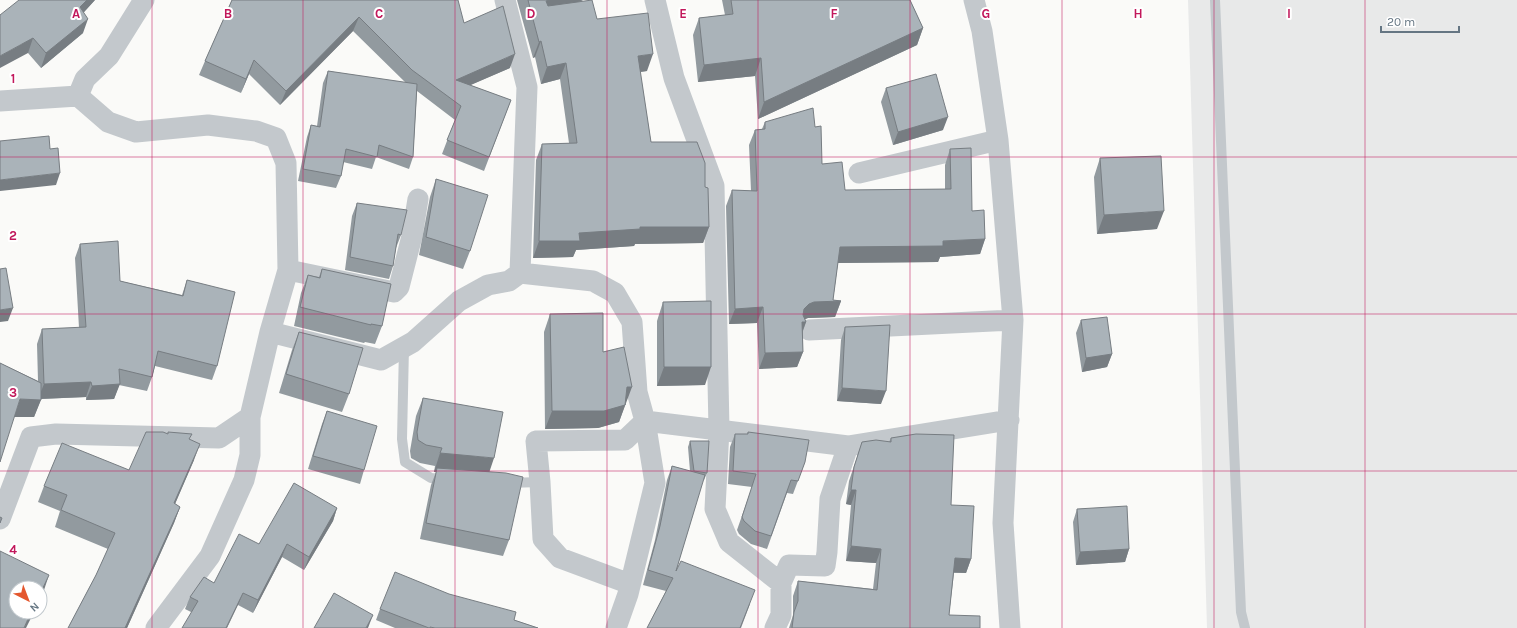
<svg xmlns="http://www.w3.org/2000/svg" width="1517" height="628" font-family="Karla,sans-serif">
<style>
.built{fill:#e8e9e9}
.lines{fill:none;stroke-linecap:round;stroke-linejoin:round}
.lane{stroke:#c3c8cc;stroke-width:10}
.street{stroke:#c3c8cc;stroke-width:21}
.wall{fill:#929a9f}
.shaded-wall{fill:#777d82}
.building{fill:#aab3b9;stroke:#777d82}
.grid{fill:none;stroke:#c2185b;stroke-width:1;stroke-opacity:0.55}
.grid-label{font-size:13px;text-anchor:middle;font-weight:bold;fill:#c2185b;stroke:#fff;stroke-width:4;stroke-linejoin:round;paint-order:stroke}
</style>
<rect width="100%" height="100%" fill="#fafaf8"/>
<!-- built -->
<path class="built" d="M1188 0H1517V628H1207Z"/>
<g class="lines">
<!-- lane -->
<path class="lane" d="M1215 0 1241 612 1245 628
M404 347 402 439 405 462 431 478 447 479
M508 483 540 482"/>
<!-- street -->
<path class="street" d="M655 0 674 78 714 186 719 429 715 509 729 542 781 583
M974 0 982 31 998 140 1013 320 1003 523 1010 628
M78 96 85 79 109 56 144 0
M0 101 78 96 108 122 136 132 208 125 256 131 276 138 286 163 288 270 270 332 250 417V455L244 480 210 556 156 628
M859 173 998 140
M288 270 394 292 399 287 412 236 418 199
M520 273 593 281 615 293 632 322 637 392 645 421 655 483 628 594 616 628
M809 330 1013 320
M270 332 381 360 413 342 459 301 488 285 509 281 520 273 527 87 505 0
M0 519 31 437 56 434 219 438 250 417
M630 584 560 558 543 539 540 482 536 441 625 440 645 421 848 446 1009 420
M775 628 781 615V583L789 565 825 566 827 552 830 499 848 446"/>
</g>
<!-- wall -->
<path class="wall" d="M95 0 84 12 83 33 41 68 28 53 0 15Z
M232 0 464 23 510 68 470 85 511 100 484 171 442 154 455 120 417 91 413 157 409 169 376 157 372 169 343 162 341 176 336 188 298 181 307 137 311 125 317 126 323 83 328 71 406 83 353 31 280 105 249 74 241 93 199 75 205 61Z
M517 0H583L579 2 597 19 647 71 640 72 651 142 705 187 709 227 703 243 635 244 634 246 576 250 573 257 533 258 536 160 542 144 569 143 560 79 541 84 535 57 533 58Z
M722 0H910L923 28 917 45 758 119 755 76 698 82 693 35 699 18 725 15Z
M886 88 943 130 893 145 881 102Z
M765 122 815 127 822 164 845 190 945 189V165L950 149 972 211 985 239 980 254 940 257 938 262 838 263 833 300 841 301 835 317 808 318 805 319 806 322 803 331V352L797 367 759 369 757 323 729 324 726 206 732 190 751 191 749 145 755 130 762 129Z
M1100 158 1157 229 1097 234 1094 177Z
M436 179 470 251 463 269 419 255 430 197Z
M357 203 401 235 396 248 393 266 389 279 345 270 352 216Z
M80 244 120 281 182 295 187 280 217 366 212 380 155 366 152 377 147 391 119 385 114 399 86 400V397L41 399 34 417 0 363 38 381 37 344 42 329 79 328 75 258Z
M322 269 382 326 375 344 365 342 364 343 294 326 301 293 308 275 319 277Z
M663 302 705 385 657 386V321Z
M550 314 603 352 626 405H625L619 422 598 428 545 429 544 332Z
M1081 320 1112 354 1107 367 1082 372 1076 333Z
M845 327 881 404 837 401 841 340Z
M299 332 349 394 342 412 279 393 292 350Z
M423 398 489 472 509 540 503 556 420 539 431 485 436 472H434L435 466 420 463 411 458 410 451 416 416Z
M327 411 364 470 360 484 308 469 322 424Z
M748 432 805 462 793 494 787 493 767 549 751 544 739 534 737 530 752 487 728 484 730 447 735 434H747Z
M168 434 189 440 194 460 175 504 180 507 174 523 127 628H68L96 575 108 549 55 527 60 511 38 502 44 486 129 470Z
M891 438 951 505 971 559 966 573H954L949 615 980 628H789L793 615V596L798 581 873 589 876 563 846 561 851 505 846 504 849 481 862 442H889Z
M690 441 707 473 704 480 703 479 676 571 750 604 741 628H647L666 591 643 585 655 540 667 480 672 466 690 471 688 447Z
M337 508 333 521 304 570 282 557 253 613 238 605 191 612 185 609 190 597 214 583 259 544Z
M1077 509 1129 549 1125 562 1076 565 1073 522Z
M380 609 514 620 538 628H395L376 620Z"/>
<!-- shaded-wall -->
<path class="shaded-wall" d="M87 0H95L75 22 80 7Z
M550 0H583L540 18 546 1Z
M359 17 353 31 280 105 286 91Z
M88 19 83 33 41 68 46 53Z
M923 28 917 45 758 119 764 102Z
M33 38 28 53 0 68V56Z
M541 41 535 57 533 58 539 42Z
M515 54 510 68 450 94 456 80Z
M653 54 647 71 632 73 638 56Z
M761 58 755 76 698 82 704 65Z
M254 60 249 74 241 93 246 79Z
M566 63 560 79 541 84 547 67Z
M948 117 943 130 893 145 898 132Z
M60 173 56 185 0 191V180Z
M1164 211 1157 229 1097 234 1104 215Z
M640 227H709L703 243 635 244 634 246 576 250 573 257 533 258 539 241 579 233Z
M985 239 980 254 940 257 938 262 834 263 840 247Z
M841 301 835 317 808 318 803 320 799 324 804 309 809 304 814 302Z
M763 307 757 323 729 324 735 309Z
M13 308 8 321 0 322V310Z
M802 322H806L800 338Z
M803 352 797 367 759 369 765 353Z
M1112 354 1107 367 1082 372 1086 358Z
M664 367H711L705 385 657 386Z
M91 382 86 397 38 399 44 384Z
M120 384 114 399 86 400 92 386Z
M627 387H632L619 422 598 428 545 429 552 411Z
M842 388 886 391 881 404 837 401Z
M20 399 41 400 34 417H14Z
M200 444 194 460 168 520 174 503Z
M440 453 494 458 488 476 437 468 436 472H434Z
M851 490H856L851 505 846 504Z
M180 507 174 523 127 628H125Z
M337 508 333 521 304 570 309 557Z
M287 544 282 557 253 613 258 600Z
M851 546 881 549 876 563 846 561Z
M1129 549 1125 562 1076 565 1080 552Z
M955 558 971 559 966 573 950 572Z
M49 575 43 593 40 599V594Z
M243 593 238 605 227 628H226Z
M31 612H34L26 628H24Z
M373 615 368 628H366Z"/>
<!-- building -->
<path class="building" d="M19 0H87L80 7 88 19 46 53 33 38 0 56V15Z
M232 0H458L464 23 503 6 515 54 456 80 511 100 489 157 447 140 461 106 412 70 359 17 286 91 254 60 246 79 205 61Z
M528 0H550L546 1 548 6 592 0 597 19 648 13 653 54 638 56 651 142H697L705 163V187L708 188 709 227H640V229L579 233 580 241H539L542 144 577 143 566 63 547 67 541 41 539 42Z
M731 0H910L923 28 764 102 761 58 704 65 699 18 733 14Z
M328 71 417 84 413 157 379 145 377 157 346 149 341 176 303 169 311 125 320 127Z
M936 74 948 117 898 132 886 88Z
M813 108 815 127 821 126 822 164 842 162 845 190 951 189 950 149 971 148 972 211 984 210 985 239 943 241V246L840 247 833 300 841 301 814 302 809 304 804 309 803 315 806 322H802L803 352 765 353 763 307 735 309 732 190 757 191 755 130 765 129V122Z
M49 136 50 149 58 148 60 173 0 180V141Z
M1161 156 1164 211 1104 215 1100 158Z
M436 179 488 195 470 251 426 237Z
M357 203 407 210 401 235 398 234 393 266 350 257Z
M118 241 120 281 183 296 187 280 235 292 217 366 158 351 152 377 119 369 120 384 92 386 91 382 44 384 42 329 86 327 80 244Z
M6 268 13 308 0 310V269Z
M322 269 391 284 382 326 371 324V325L300 307 308 275 320 278Z
M711 301V367H664L663 302Z
M603 313V352L624 347 632 387H627L625 405 604 411H552L550 314Z
M1107 317 1112 354 1086 358 1081 320Z
M890 325 886 391 842 388 845 327Z
M299 332 363 348 349 394 286 374Z
M0 363 41 383V400L20 399 0 462Z
M423 398 503 412 494 458 440 453 442 448 426 445 418 440 417 432Z
M327 411 377 426 364 470 313 456Z
M146 432H163L168 434V432L192 434 189 439 200 444 174 503 180 507 125 628H68L96 575 115 533 61 510 67 495 44 486 62 443 129 470Z
M748 432 809 440 805 462 798 481 791 480 771 536 755 531 744 521 742 517 756 474 733 471 735 434H748Z
M916 434 954 435 951 505 974 506 971 559 955 558 949 615 980 616V628H792L794 612 798 601V581L877 590 881 549 851 546 856 490H851L854 467 862 442 876 440 891 442V438Z
M690 441H709L707 473 694 471Z
M672 466 705 475 676 571 681 561 755 590 740 628H647L673 578 648 570 660 526Z
M437 468 506 473 523 477 509 540 426 523Z
M294 483 337 508 309 557 287 544 258 600 243 593 226 628H182L198 601 190 597 204 577 214 583 239 534 259 544Z
M1127 506 1129 549 1080 552 1077 509Z
M0 517 2 518 0 523Z
M0 551 49 575 40 594V588H16V612H31L24 628H0Z
M395 572 449 594 516 612 514 620 538 628H435L430 627V628H429L380 609Z
M334 593 373 615 366 628H314Z"/>
<!-- grid -->
<path class="grid" d="M152 0V628M303 0V628M455 0V628M607 0V628M758 0V628M910 0V628M1062 0V628M1214 0V628M1365 0V628M0 157H1517M0 314H1517M0 471H1517"/>
<g class="grid-label">
<text x="76" y="18">A</text>
<text x="228" y="18">B</text>
<text x="379" y="18">C</text>
<text x="531" y="18">D</text>
<text x="683" y="18">E</text>
<text x="834" y="18">F</text>
<text x="986" y="18">G</text>
<text x="1138" y="18">H</text>
<text x="1289" y="18">I</text>
<text x="13" y="83">1</text>
<text x="13" y="240">2</text>
<text x="13" y="397">3</text>
<text x="13" y="554">4</text>
</g>
<!-- north arrow -->
<g transform="translate(28 600) rotate(138)"><circle r="19" fill="#ffffff" stroke="#c1c8cd"/>
<path d="M0-3L7 15L0 10L-7 15Z" fill="#e4572e"/>
<text y="-6" font-size="11" font-weight="bold" text-anchor="middle" fill="#657683">N</text>
</g>
<!-- scale -->
<path d="M1381 26v6h78v-6" fill="none" stroke="#657683" stroke-width="2"/>
<text x="1387" y="26" font-size="12" fill="#657683" stroke="#ffffff" stroke-width="3" paint-order="stroke">20 m</text>
</svg>
